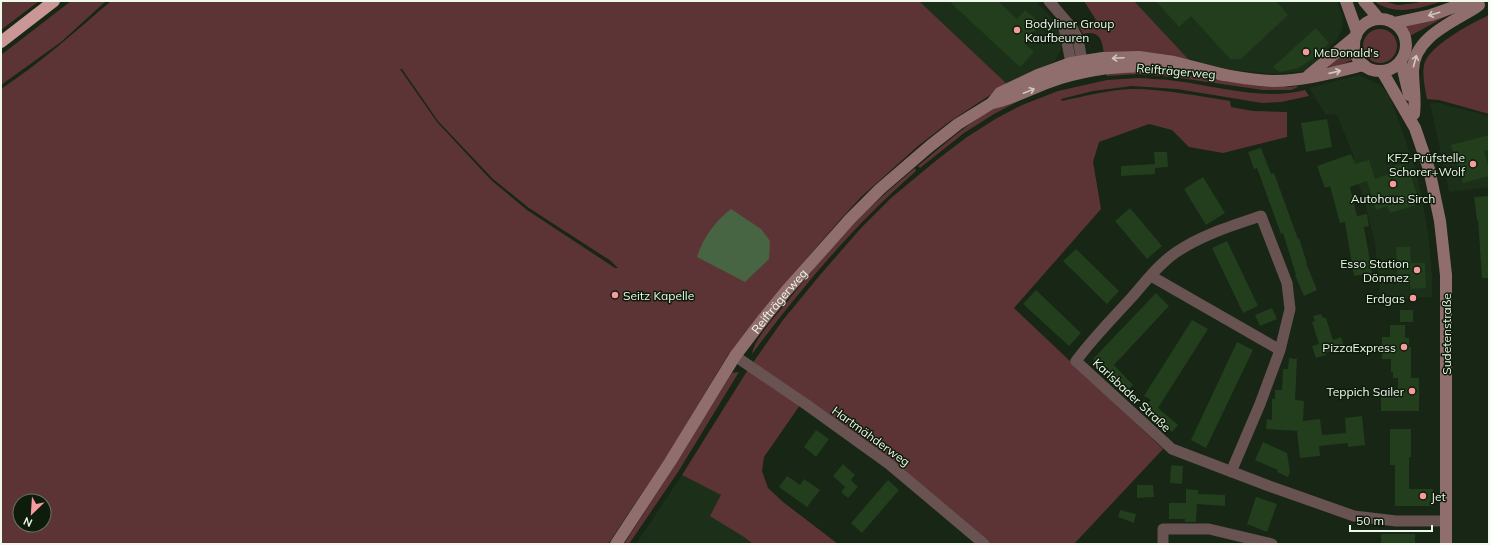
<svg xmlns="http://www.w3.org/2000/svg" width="1490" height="545" font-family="Mulish,sans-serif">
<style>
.built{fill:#1c3019}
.green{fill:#5d3436;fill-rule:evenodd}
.water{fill:#476543}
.building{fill:#223e1d}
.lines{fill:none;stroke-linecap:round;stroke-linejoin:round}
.street{stroke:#685252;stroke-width:11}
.secondary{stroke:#906e6e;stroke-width:12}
.highway{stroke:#cb9696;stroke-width:12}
.oneway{stroke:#cdc8c0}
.poi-dot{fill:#f59b9d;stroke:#0e1c0b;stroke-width:1.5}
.labels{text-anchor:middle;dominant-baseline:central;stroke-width:3;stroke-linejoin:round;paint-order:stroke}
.poi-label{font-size:12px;fill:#eef8ec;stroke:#0e1c0b;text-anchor:end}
.street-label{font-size:12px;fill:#eef8ec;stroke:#0e1c0b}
</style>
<rect width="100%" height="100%" fill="#172615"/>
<!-- built -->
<path class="built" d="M919 1H1035L1062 28 1061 50 1055 61 1007 84Z
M1134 1H1337L1343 19 1342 29 1338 38 1320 58 1305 71 1275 74 1226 69 1190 61Z
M1359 75 1380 85 1390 96 1417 173 1428 232 1432 274V297L1381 300 1375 243 1366 207 1352 164 1354 157 1337 115 1325 114 1309 88Z
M1430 103H1439L1489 116V187L1449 192Z
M682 475 721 495 744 537 753 544H636Z"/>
<!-- green -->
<path class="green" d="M1 1H39L1 30Z
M71 1H106L61 42 1 85V55Z
M111 1H919L1007 84 949 122 918 146 861 197 839 221 782 287 728 355 665 459 608 544H1V89C40 63 75 32 111 1ZM400 69H402L438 121 493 179 529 208 611 261 618 268H615L527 210 491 180 437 122ZM20 501H44V525H20Z
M1084 1H1134L1190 61 1104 54C1102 40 1100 30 1083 34L1079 26 1096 20Z
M1374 1H1383L1398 5 1416 3 1422 1H1443C1420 8 1396 17 1374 1Z
M1454 12 1408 37 1404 27Z
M1489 15V114L1439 100 1427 99C1425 88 1422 76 1424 65 1428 46 1472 23 1489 15Z
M1363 46a17 17 0 1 1 34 0a17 17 0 1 1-34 0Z
M1348 49 1350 50 1353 58 1352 60 1331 69 1329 66Z
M1162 71 1264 87H1290L1297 86 1298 87 1291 90H1263L1173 77 1138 74 1107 76 1106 73Z
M1139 78C1151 79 1164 79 1176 81 1216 86 1265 101 1305 90L1309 96 1281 102 1262 103 1177 89 1132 86 1093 91 1061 99 1062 101C1085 96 1108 90 1132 89 1164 89 1198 96 1230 101L1231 107 1253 111 1287 112V137L1223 153 1189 147 1172 130 1149 124 1099 142 1093 162 1101 209 1014 308 1163 449 1074 544H989L752 364 783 320 820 275 861 228 891 198 938 159 967 137 997 118 1022 105 1058 91 1107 80Z
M1022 99 994 114 964 133 920 168 918 166C945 144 988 103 1022 99Z
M915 168 916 171C853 226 802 287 752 354 754 339 777 314 787 302 809 274 832 246 856 221 875 202 895 185 915 168Z
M749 368 800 405 764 457 762 471 768 488 783 502 838 544H753L744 537 710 516 721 495 682 475Z
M739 372 678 472 629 544H624L673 468 732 373Z"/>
<!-- water -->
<path class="water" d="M731 209 761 229 770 241 769 259 745 282 697 257C703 238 715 221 731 209Z"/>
<!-- building -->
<path class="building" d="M949 1H998L1017 19 1025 10 1041 24 1024 43 1034 52 1020 67Z
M1156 1H1276L1288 15 1241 59H1230L1191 16 1179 27Z
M1316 28 1329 43 1316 57 1298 68 1280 72 1273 67Z
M1327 119 1332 147 1306 152 1301 123Z
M1489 135V150L1484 151 1489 169V176L1463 183 1456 159H1455L1451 145Z
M1261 148 1271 174 1274 173 1298 239 1299 238 1307 263H1306L1317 290 1304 296 1295 275H1296L1283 233 1281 234 1257 168 1254 169 1248 152Z
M1154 152H1167L1168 167 1155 168V174L1121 176V166L1155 164Z
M1351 154 1355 164 1369 160 1375 179 1392 173 1395 166 1403 164 1408 168 1417 195 1415 196 1416 205 1390 213 1387 206 1376 210 1367 181 1350 187 1357 216 1367 214 1369 226 1364 227 1372 273 1354 276 1345 222 1340 223 1330 186 1325 188 1317 166Z
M1203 177 1225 213 1206 225 1184 189Z
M1489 196V278H1482L1478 220H1477L1474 197Z
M1130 208 1162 246 1147 259 1115 221Z
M1227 241 1258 306 1243 313 1212 248Z
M1396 247H1410L1411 263H1425L1426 288 1411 289 1410 284H1398Z
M1076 249 1119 291 1107 304 1063 261Z
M1036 290 1081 333 1069 346 1023 304Z
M1156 293 1169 306 1114 365 1133 385 1127 391 1103 366 1099 370 1092 363 1095 360 1093 359Z
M1272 308 1277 319 1260 326 1255 315Z
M1400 310H1413V322H1400Z
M1321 314 1323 318H1326L1333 340 1341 337 1344 346 1325 353 1326 355 1316 358 1312 346 1319 344 1312 322 1315 321 1313 316Z
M1192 320 1208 329 1158 408 1178 425 1172 432 1143 409 1151 400 1144 396Z
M1390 325H1405V338H1409V347H1411V378H1419V411H1381V397H1398V378H1393V372H1391V359H1382V337H1390Z
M1237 342 1253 350 1206 448 1191 440Z
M1289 358 1297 359 1295 400 1304 401 1303 421 1320 419 1322 435 1346 433 1345 418 1362 416 1365 445 1348 447V443L1319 446 1320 456 1300 458 1297 431 1266 429 1267 419 1272 420V399H1275V390H1282L1283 369H1288Z
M1390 429H1411V457H1409V489H1433V506H1395V465H1390Z
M816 430 829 439 816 457 804 447Z
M1263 442 1287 453 1290 472 1288 477 1277 472 1278 470 1255 460Z
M843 464 855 475 851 480 858 487 848 498 841 492 845 487 833 476Z
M1171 465 1183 466 1182 484 1170 483Z
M787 476 800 485 804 479 820 490 807 507 779 487Z
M888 480 899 490 862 533 851 523Z
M1137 485H1153L1154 497 1137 498Z
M1186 489 1198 490V494L1225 495V506L1197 504 1196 522H1185V519H1169V503H1186Z
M1256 497 1277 504 1267 532 1247 524Z
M1120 510 1136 514 1134 523 1118 517Z
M1381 534H1415V544H1381Z"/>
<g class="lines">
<!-- street -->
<path class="street" d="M1049 1 1072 28 1078 39 1082 61
M1062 18 1071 63 1077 70
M1151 276 1280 350 1260 404 1231 472
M1280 350 1290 309 1287 283 1261 216C1231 226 1201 235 1175 253 1158 265 1145 282 1132 297 1113 318 1093 338 1076 361L1172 449 1269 486 1354 516 1396 521H1446
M735 356 807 405 889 464 984 544
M1163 544V529H1209L1272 544"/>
<!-- secondary -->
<g class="secondary">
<path d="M1346 1 1357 32"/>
<path d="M1364 1 1379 19"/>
<circle cx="1380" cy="45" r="26"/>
<path d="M1394 23 1431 15 1471 1"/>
<path d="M1401 61 1409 95"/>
<path d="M1382 71 1415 128 1429 169 1440 221 1446 275V544"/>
<path d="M1219 74C1237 77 1256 81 1275 81 1304 81 1335 72 1364 65"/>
<path d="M1309 75 1356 36"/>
<path d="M992 103C1012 99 1030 89 1049 82 1086 69 1127 64 1167 68"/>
<path d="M1414 114C1416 99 1413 85 1413 71 1413 38 1451 23 1475 8L1479 5"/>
<path id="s1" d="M616 544 670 462 735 356 764 318 786 291 850 219 880 189 930 146 958 124 992 103 1000 93 1038 75 1071 63 1103 58 1139 57 1174 62 1225 75"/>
</g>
<!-- highway -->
<path class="highway" d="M1 42 54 1"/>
</g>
<!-- one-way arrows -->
<defs><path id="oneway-shaft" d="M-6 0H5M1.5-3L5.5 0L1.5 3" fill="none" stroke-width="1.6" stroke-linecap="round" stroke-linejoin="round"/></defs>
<g class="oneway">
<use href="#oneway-shaft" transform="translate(1434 14) rotate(163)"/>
<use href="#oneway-shaft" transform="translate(1118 58) rotate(177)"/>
<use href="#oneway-shaft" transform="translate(1415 61) rotate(-75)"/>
<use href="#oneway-shaft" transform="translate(1335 72) rotate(-13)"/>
<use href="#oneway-shaft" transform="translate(1029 91) rotate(-22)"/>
</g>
<!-- markers -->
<g class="poi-dot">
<circle cx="1017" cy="30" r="4"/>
<circle cx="1306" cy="52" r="4"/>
<circle cx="1473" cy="164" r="4"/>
<circle cx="1393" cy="184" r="4"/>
<circle cx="1417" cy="270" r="4"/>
<circle cx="615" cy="295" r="4"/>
<circle cx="1413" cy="298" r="4"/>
<circle cx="1404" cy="347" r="4"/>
<circle cx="1412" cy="391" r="4"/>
<circle cx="1423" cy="496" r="4"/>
</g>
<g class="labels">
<!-- poi labels -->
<g class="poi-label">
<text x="1025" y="23" text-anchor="start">Bodyliner Group<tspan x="1025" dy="14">Kaufbeuren</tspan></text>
<text x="1314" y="52" text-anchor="start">McDonald's</text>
<text x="1465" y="157">KFZ-Prüfstelle<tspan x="1465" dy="14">Schorer+Wolf</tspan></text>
<text x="1393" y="198" text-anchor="middle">Autohaus Sirch</text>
<text x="1409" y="263">Esso Station<tspan x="1409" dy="14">Dönmez</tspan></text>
<text x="623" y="295" text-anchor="start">Seitz Kapelle</text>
<text x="1405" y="298">Erdgas</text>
<text x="1396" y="347">PizzaExpress</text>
<text x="1404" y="391">Teppich Sailer</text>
<text x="1431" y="496" text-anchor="start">Jet</text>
</g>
<!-- street labels -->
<g class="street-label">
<text transform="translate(1176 71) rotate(5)">Reifträgerweg</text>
<text stroke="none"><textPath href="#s1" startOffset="293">Reifträgerweg</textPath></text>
<text transform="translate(1446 334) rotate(-90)">Sudetenstraße</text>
<text transform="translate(1132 395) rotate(43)">Karlsbader Straße</text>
<text transform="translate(871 436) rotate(36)">Hartmähderweg</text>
</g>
</g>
<!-- border -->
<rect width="1490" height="545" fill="none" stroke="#eef8ec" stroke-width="4"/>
<!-- north arrow -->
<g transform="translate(32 513) rotate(205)"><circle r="19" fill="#0e1c0b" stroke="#687465"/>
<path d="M0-3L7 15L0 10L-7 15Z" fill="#f59b9d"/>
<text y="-6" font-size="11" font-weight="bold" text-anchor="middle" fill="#eef8ec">N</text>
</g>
<!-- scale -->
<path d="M1350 525v6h82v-6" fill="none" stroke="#eef8ec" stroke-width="2"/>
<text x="1356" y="525" font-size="12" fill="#eef8ec" stroke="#0e1c0b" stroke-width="3" paint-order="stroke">50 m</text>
</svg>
